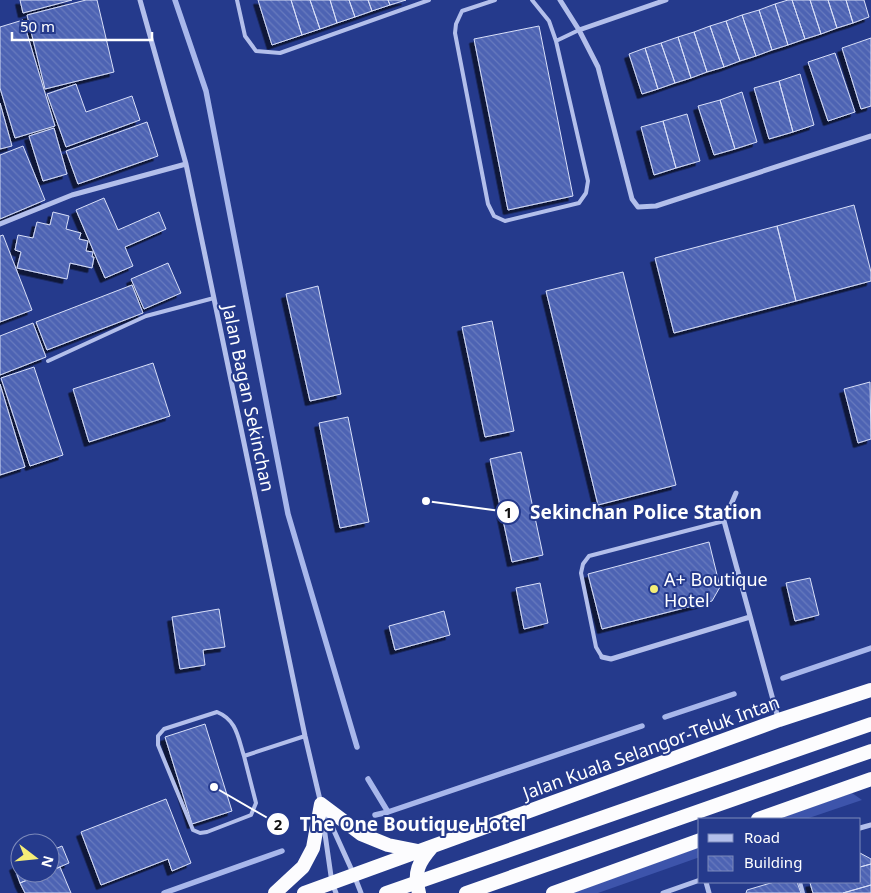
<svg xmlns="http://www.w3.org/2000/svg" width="871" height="893" font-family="'Noto Sans',sans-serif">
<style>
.green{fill:#3d54ab}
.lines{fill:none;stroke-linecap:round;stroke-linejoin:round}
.stream{stroke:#a8b7eb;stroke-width:5.5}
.building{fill:url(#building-back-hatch);stroke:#d8dff8;filter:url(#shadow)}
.service{stroke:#b3bfeb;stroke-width:4}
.minor{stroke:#b3bfeb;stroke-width:5}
.trunk{stroke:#fcfcfe;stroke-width:14}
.trunk-bridge{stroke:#fcfcfe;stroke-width:14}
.poi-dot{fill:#f5ee77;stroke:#253a8c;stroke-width:2}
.labels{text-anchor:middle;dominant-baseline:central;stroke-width:4;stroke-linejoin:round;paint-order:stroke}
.street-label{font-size:18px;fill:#fff;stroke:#253a8c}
.poi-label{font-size:18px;fill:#fff;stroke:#253a8c;text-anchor:start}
.leader{fill:none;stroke:#fff;stroke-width:2}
.callout-dot{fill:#fff;stroke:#253a8c;stroke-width:2}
.mark-label{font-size:15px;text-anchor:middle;font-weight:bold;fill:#111}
.callout-label{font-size:19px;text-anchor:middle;font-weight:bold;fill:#fff;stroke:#253a8c;stroke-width:4;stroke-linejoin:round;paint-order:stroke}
</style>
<defs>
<pattern id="building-back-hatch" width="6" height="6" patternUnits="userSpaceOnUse" patternTransform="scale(1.25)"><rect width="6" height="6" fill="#4d63b3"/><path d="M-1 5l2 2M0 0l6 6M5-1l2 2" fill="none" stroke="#687abe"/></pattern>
<filter id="shadow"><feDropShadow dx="-4.5" dy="4.5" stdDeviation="0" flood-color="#0009"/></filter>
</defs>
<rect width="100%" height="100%" fill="#253a8c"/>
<!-- green -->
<path class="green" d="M852 793 862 800 806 819H778Z
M700 847V857L598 893H572Z"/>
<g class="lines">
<!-- stream -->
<path class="stream" d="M175 0 206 91 288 514 357 747
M783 678 871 648
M665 717 734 694
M368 779 388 812
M375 815 388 812 642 726
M164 893 282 851"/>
</g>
<!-- building -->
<path class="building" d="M20 0H72L23 13Z
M86 0H97L114 72 45 89 27 15Z
M258 0H291L302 35 272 45Z
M291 0H310L320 29 302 35Z
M310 0H330L337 23 320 29Z
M330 0H349L355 17 337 23Z
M349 0H368L372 11 355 17Z
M368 0H388L390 5 372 11Z
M388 0H406L390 5Z
M788 0H792L805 39 788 45 775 4Z
M792 0H810L821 34 805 39Z
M810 0H828L837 28 821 34Z
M828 0H846L853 23 837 28Z
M846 0H864L869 17 853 23Z
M775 4 788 45 772 50 759 10Z
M759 10 772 50 756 56 742 15Z
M742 15 756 56 740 61 726 21Z
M23 20 55 126 15 138 0 88V27Z
M726 21 740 61 724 67 710 26Z
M539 26 573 196 508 210 474 39Z
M710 26 724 67 707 72 694 32Z
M694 32 707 72 691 78 678 37Z
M678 37 691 78 675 83 661 43Z
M871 38V106L861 109 842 48Z
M661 43 675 83 658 89 645 48Z
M645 48 658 89 642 94 629 54Z
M835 53 855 112 828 121 808 62Z
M800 74 814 125 793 132 779 81Z
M779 81 793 132 769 139 754 88Z
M76 84 86 112 132 96 140 120 66 147 47 94Z
M742 92 757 142 735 149 720 100Z
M720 100 735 149 714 155 698 106Z
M0 103 12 146 0 149Z
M687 114 700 161 676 168 663 121Z
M663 121 676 168 654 175 641 127Z
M147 122 158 156 78 184 66 151Z
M54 128 67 174 43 181 29 136Z
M23 146 45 200 0 219V155Z
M104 198 118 230 159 212 166 229 125 247 133 266 105 278 76 210Z
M854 205 871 272V281L796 301 777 226Z
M53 212 69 216 66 229 81 233 79 239 88 241 86 251 93 252 92 257H94L92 268 70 263 67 279 17 268 21 252 15 250 18 235 33 238 37 222 50 225Z
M777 226 796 301 674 333 655 258Z
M3 235 32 310 0 322V236Z
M168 263 181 293 144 309 131 279Z
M623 272 676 485 598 505 546 291Z
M132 285 143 313 47 350 36 322Z
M318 286 341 394 310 401 286 294Z
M492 321 514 431 485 437 462 327Z
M33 323 46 357 0 375V336Z
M153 363 170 416 89 442 73 389Z
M34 367 63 455 30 466 1 378Z
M870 382 871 439 858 443 844 389Z
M0 384 25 467 0 475Z
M348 417 369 522 340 528 319 423Z
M521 452 543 555 512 562 490 459Z
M709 542 720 587 712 601 602 629 588 574Z
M810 578 819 615 795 621 786 583Z
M540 583 548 623 524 629 516 588Z
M219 609 225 647 203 650 205 665 180 669 172 617Z
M444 611 450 635 395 650 389 626Z
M205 724 232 811 192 824 165 737Z
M166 799 191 863 172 871 168 859 101 885 81 832Z
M62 846 69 863 50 871V851Z
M860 853 871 859V864L860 867Z
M20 863V873H44L20 883 14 866Z
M871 864V885L843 893H813L810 883 814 882H860V867Z
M60 867 71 893H25L20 883 44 873H50V871Z
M774 882H797L801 893H746L747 890Z
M871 885V893H843Z"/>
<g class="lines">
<!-- service -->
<path class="service" d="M237 0 245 36 256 51 280 53 429 0
M495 0 462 11 456 24 455 33 488 204 494 216 505 221 579 203 586 193 588 181 556 41 549 21 532 0
M556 41 579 30
M48 361 146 316 214 298
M602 657 596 647 581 573 583 564 589 556 724 521
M244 756 256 803 251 815 207 832 200 833 193 830 158 745V736L164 729 217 712C237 720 238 738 244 756L305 736
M800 882 803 893"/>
<!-- minor -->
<path class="minor" d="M140 0 186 164 305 736 321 804
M560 0 579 30 598 67 632 199 638 207 656 206 871 136
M579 30 666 0
M0 224 72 195 186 164
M736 493 724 521 778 718
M602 657 611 659 750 617
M325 811 354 875 361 893
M323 820 332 883 336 893
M860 828 871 825
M706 882 709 893
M663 893 700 880"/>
<!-- trunk -->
<path class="trunk" d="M758 819 871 779
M275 893 303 867 313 848 321 804 361 834 388 845 418 851
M304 893 779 720 871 690
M419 893C413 872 419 862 432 847
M466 893 871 751
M553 893 700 840"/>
<!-- trunk-bridge -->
<path class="trunk-bridge" d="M386 893 871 724"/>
</g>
<!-- markers -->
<circle class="poi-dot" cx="654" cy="589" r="5"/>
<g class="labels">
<!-- street labels -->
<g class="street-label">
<text transform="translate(249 398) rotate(78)">Jalan Bagan Sekinchan</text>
<text transform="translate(651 747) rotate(-20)">Jalan Kuala Selangor-Teluk Intan</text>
</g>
<!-- poi labels -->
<g class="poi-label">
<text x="664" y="579">A+ Boutique<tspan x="664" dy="21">Hotel</tspan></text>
</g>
</g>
<!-- callouts -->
<path class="leader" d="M426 501L508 512M214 787L278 824"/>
<g class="callout-dot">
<circle cx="426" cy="501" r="5"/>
<circle cx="214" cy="787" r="5"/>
<circle cx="508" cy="512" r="12"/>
<circle cx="278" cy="824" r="12"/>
</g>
<g class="mark-label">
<text x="508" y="518">1</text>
<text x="278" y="830">2</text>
</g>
<g class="callout-label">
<text x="646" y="519">Sekinchan Police Station</text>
<text x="413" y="831">The One Boutique Hotel</text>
</g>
<!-- legend -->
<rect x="698" y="818" width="162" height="65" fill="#253a8c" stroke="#7c89ba"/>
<rect x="708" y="834" width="25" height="8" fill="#b3bfeb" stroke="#7c89ba"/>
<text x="744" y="843" font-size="15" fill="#ffffff">Road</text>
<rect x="708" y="856" width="25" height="15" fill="url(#building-back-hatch)" stroke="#7c89ba"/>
<text x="744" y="868" font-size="15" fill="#ffffff">Building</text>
<!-- north arrow -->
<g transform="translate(35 858) rotate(106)"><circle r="24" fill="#253a8c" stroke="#7c89ba"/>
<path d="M0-4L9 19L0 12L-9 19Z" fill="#f5ee77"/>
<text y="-8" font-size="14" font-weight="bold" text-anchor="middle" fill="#ffffff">N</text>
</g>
<!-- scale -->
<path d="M12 32v8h140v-8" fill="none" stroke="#ffffff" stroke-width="2.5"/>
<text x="20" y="32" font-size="15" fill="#ffffff" stroke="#253a8c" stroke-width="4" paint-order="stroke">50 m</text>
</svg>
